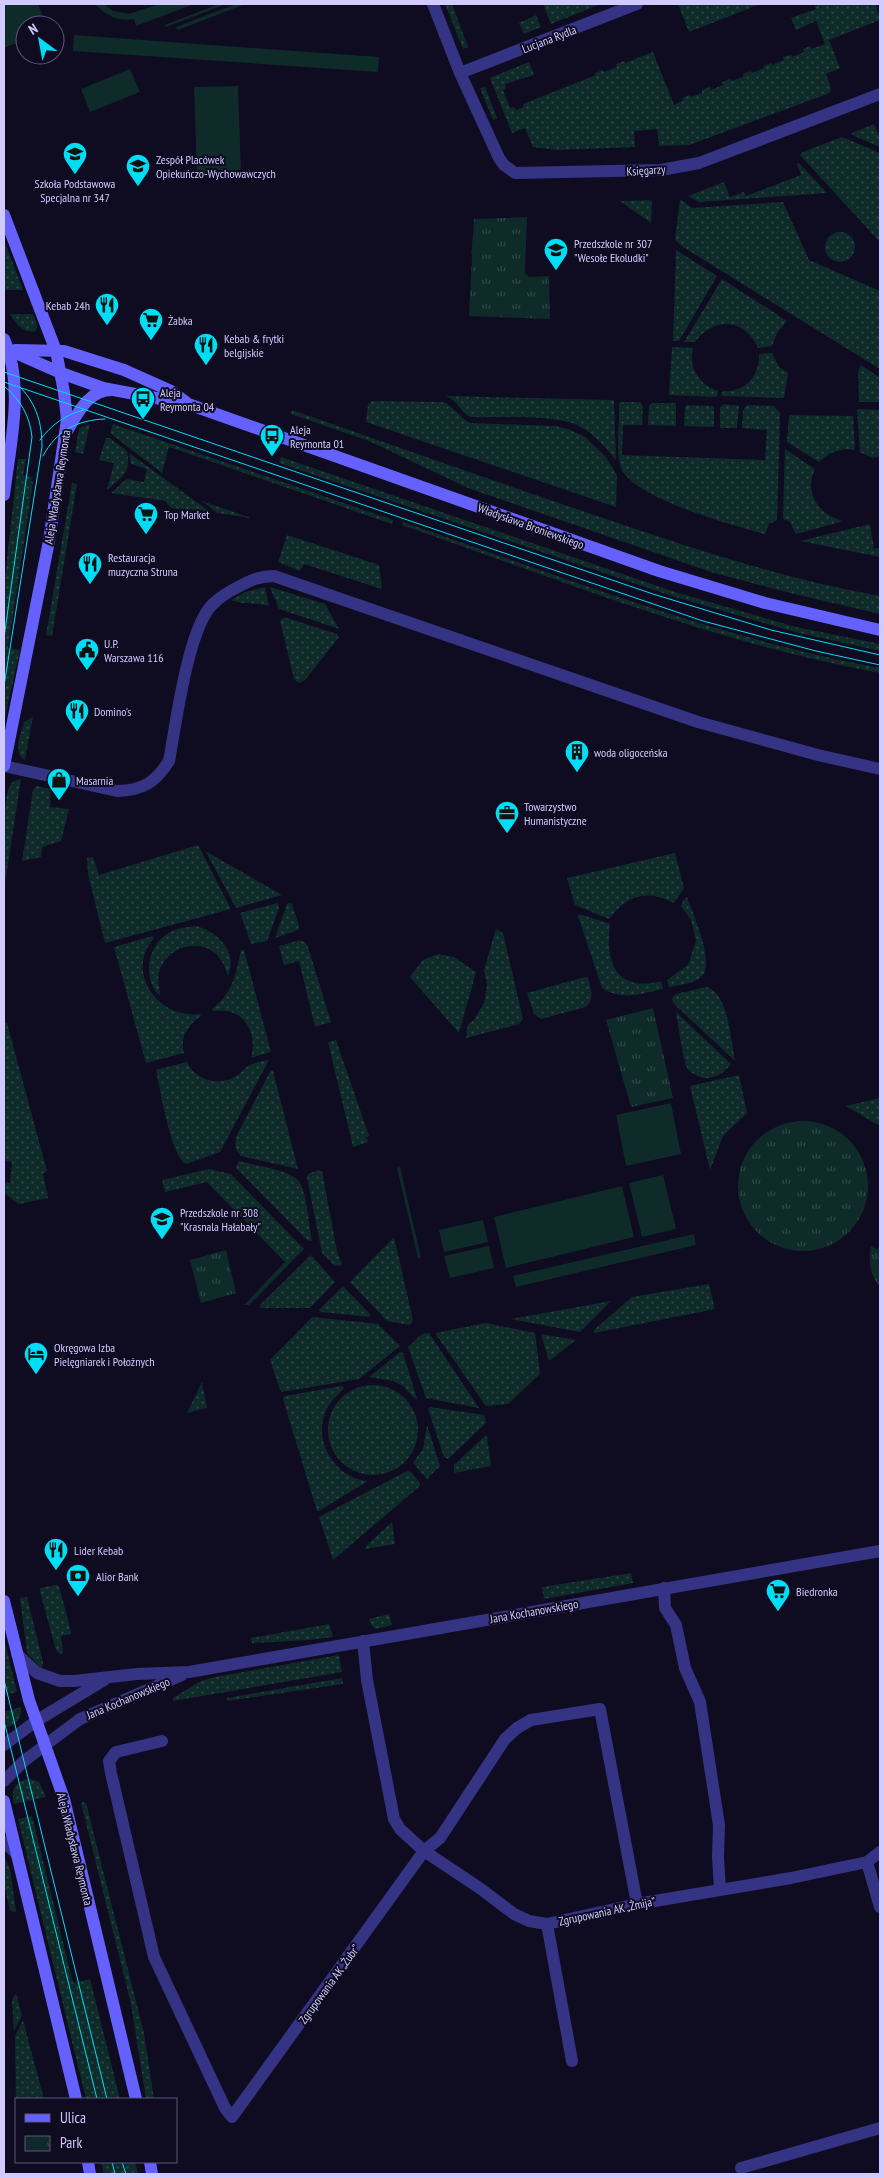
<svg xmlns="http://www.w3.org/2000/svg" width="884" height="2178" font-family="'PT Sans Narrow',sans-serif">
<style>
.grass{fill:url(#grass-dots)}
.park{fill:url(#park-tufts)}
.pitch{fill:#0e2b2a}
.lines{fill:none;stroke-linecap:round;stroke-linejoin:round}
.minor{stroke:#353383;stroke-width:12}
.tertiary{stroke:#353383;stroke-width:12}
.secondary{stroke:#6461ff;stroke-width:12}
.tram{stroke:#00def5;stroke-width:1}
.labels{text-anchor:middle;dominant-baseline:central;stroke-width:4;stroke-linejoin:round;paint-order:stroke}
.street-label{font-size:12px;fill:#d0caff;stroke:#0f0b20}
.poi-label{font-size:12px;fill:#d0caff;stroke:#0f0b20;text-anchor:start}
</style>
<defs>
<pattern id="grass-dots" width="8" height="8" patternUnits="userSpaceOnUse" patternTransform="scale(1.25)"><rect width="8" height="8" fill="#0e2b2a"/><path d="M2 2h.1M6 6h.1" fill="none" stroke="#30484a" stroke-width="1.8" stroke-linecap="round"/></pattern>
<pattern id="park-tufts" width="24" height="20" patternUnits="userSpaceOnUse" patternTransform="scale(1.25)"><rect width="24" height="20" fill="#0e2b2a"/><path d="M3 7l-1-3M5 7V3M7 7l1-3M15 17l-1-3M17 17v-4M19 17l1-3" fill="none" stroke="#30484a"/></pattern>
</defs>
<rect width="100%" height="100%" fill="#0f0b20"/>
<!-- grass -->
<path class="grass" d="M445 4H452L468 47 463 49Z
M543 4H601L551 24Z
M678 4H758V5L689 32Z
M821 4H880L876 6 880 20 829 40 840 68 826 74 831 88 830 93 689 145 659 146 657 129 634 131 635 147 557 150 533 147 525 128 512 133 490 78 529 62 534 75 505 84 506 89 503 90 510 108 514 107 516 110 524 107 523 104 596 75 595 73 603 70 604 72 617 67 616 64 624 61 625 63 653 52 674 105 683 101 682 98 690 95 691 97 702 93V90L710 87 711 90 723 85 722 82 730 79 732 81 743 77V74L750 71 752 73 764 68 763 66 771 63 772 65 784 60 783 57 791 55 792 57 804 52 803 49 810 46 811 49 825 44 816 21 796 30 791 18 816 9 815 6Z
M536 15 541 27 524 34 519 23Z
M485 87 497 118 493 120 480 88Z
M874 124 880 138V147L852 135V133Z
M842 137 880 153V242L800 155 803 152Z
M799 163 827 193 699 202 688 196 724 182 730 197 744 192 746 196 801 175 797 164Z
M680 199 692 208 783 202 809 260 880 291V369L683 247 675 240Z
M650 200 652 202 651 223 620 201Z
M825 247a15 15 0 1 1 30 0a15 15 0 1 1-30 0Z
M4 240 23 290H4Z
M676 250 717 276 679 341H673Z
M722 279 787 321 777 333 772 346 758 348C745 318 714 316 695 342H684Z
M10 314H33L37 324 36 331C24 335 15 323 10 314Z
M672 347 693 348C688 368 699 384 718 391L717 397 669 395Z
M772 353 779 367 788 373 784 398 721 396 723 391C745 393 760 375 759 354Z
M861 365 880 378V402H859L858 372Z
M446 396 614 400 616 460C605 447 594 434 579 426 556 414 498 418 471 417 461 414 459 401 446 396Z
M372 401 442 402C454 405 458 417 470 423L556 426 568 429 585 437 606 457 617 475 616 507 366 422 368 405Z
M623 402H640L643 406 642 425H623L622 455 765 460 767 430 742 428 743 410 747 405 774 406 780 413V419L777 520 769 524 765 534C735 526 627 497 620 465 616 448 620 421 619 403Z
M652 403H676V426L648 425 649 405Z
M724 404 739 406 737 428H720V407Z
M687 405 714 406V427L684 426 685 407Z
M857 409 880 410V456L872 458 860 452Z
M292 410C395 446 497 482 600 517 692 548 784 579 880 596V614L786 592 711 572 468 488 369 441 291 414Z
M789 415 853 416 855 450C841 447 829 452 819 462L787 442Z
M90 424 83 454 75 452 79 428Z
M113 424 393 520 392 524 169 447 162 473 110 433Z
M106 438H110L127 451C131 473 123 476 107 490L114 463 99 460Z
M785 449 815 469C803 493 820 516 844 521L796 534 790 522 783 519Z
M129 453 209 511 171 508 165 501 111 493 126 479 144 482 147 469 131 464Z
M281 457 675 592 796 627 880 644V651L795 632 672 596 279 463Z
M18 459H26L23 475 32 477 31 481 33 482 8 648 20 650 4 722V587Z
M72 483 77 484 52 636 46 635Z
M202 501 251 518 217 513Z
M403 522C560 576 717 638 880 668V673C718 644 557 579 402 525Z
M870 524 874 549 880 548V557L800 541Z
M287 535 379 565 382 589 304 564 300 571 278 562Z
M265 587 269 606C256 602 243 605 231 600L245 592Z
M270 587 325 604 339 629 279 609Z
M284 617 337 634 339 637 305 680 299 683 294 679 280 621Z
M33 717 25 760C12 753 21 734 24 722Z
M21 779 4 890C4 872 1 796 11 784 13 781 18 780 21 779Z
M37 786 51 789 50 807 69 809 61 841 42 847 41 857 22 861 33 790Z
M198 845 231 909 105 943 88 874 87 858 93 857 99 875Z
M206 852H207L282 895 236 908Z
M675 853 684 888 674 903C646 889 628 895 609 919L575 905 567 878Z
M687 897C693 914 715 963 702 976 695 984 679 985 669 987L667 980 688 965 696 941 691 920 681 906 684 899Z
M278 903 279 908 267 941 251 944 240 913Z
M289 903 292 904 299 926 298 930 275 938 287 904Z
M579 914 610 924C605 962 616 993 661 981L663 989C641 994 622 1001 602 988L578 916Z
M197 926C219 933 238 952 228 976 225 967 221 956 212 951 192 938 164 951 159 973 157 981 160 988 160 996 142 979 147 947 167 934 176 928 187 927 197 926Z
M496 929 503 933 523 1019 519 1024 466 1038 468 1024 474 1020 484 1003 487 985 484 970Z
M153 936 154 938C124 973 159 1019 200 1014L201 1016C189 1024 179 1037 184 1053L146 1063 114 947Z
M300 940 305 942 308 947 331 1022 315 1027 299 961 284 965 279 946Z
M241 950H244L271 1052 251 1058C256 1041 251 1020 233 1013 228 1010 220 1011 213 1011L212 1009C233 993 236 974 241 950Z
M438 954 454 957 476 972 459 1033 410 977 423 960Z
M585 977 588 978C591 990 595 998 586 1007L541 1019 534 1014 527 993Z
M706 987C728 991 731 1041 735 1061L674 1004 672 998 676 994Z
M676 1012 731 1064C726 1071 719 1076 709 1078 702 1079 693 1075 688 1069 683 1061 678 1023 676 1012Z
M4 1023H7L47 1171 43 1174 48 1198 19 1204 4 1193V1182L10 1183 12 1162 4 1161Z
M336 1040 369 1136 366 1137 368 1142 353 1147 328 1042Z
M269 1060 220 1152 186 1164C171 1156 160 1089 156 1070L187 1062C196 1081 220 1087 238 1075 242 1072 245 1067 250 1065 256 1062 263 1061 269 1060Z
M271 1070 273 1071 298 1169 241 1156C235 1150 234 1144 237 1135Z
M739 1075 747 1113 723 1136 710 1170 690 1086Z
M880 1098V1126L846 1106Z
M239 1161C253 1165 289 1170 298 1180 307 1190 309 1227 312 1241L307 1240 237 1169 236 1166Z
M209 1169 231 1174 304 1249 249 1305H244L285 1262 207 1182 165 1192 162 1180Z
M319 1170 322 1171 337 1251 342 1265 335 1266 322 1253 307 1178 308 1174Z
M394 1237 413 1320 410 1325 387 1321 350 1282Z
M311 1255 335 1282 310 1308H260V1305Z
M709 1284 715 1309 594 1333V1330L632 1297Z
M343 1286 370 1314V1317L320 1312 319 1310Z
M611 1301 580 1332 511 1319Z
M312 1317 378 1324 400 1346 359 1379 282 1392 280 1390 270 1360Z
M486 1323 535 1333 540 1374 508 1404 486 1406 435 1333Z
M429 1333 479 1408 426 1398 408 1347 422 1334Z
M541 1334 576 1340 549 1361Z
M400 1352 403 1353 417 1399 414 1398 403 1386 393 1381 369 1377Z
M202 1382 207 1408 187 1413Z
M328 1430a45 45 0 1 1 90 0a45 45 0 1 1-90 0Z
M342 1386 344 1388C337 1396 329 1402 325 1413 313 1443 337 1479 368 1481L319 1511H317L283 1399 284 1396Z
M430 1407 484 1415 486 1423 448 1459 444 1457 428 1409Z
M427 1425 440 1466 427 1479 413 1463 423 1449Z
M485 1436H487L491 1466 454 1473V1465Z
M407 1471H410L420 1483V1486L333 1560 319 1517Z
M392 1522 395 1544 365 1549 367 1545Z
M631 1573 633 1583 544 1599 542 1587Z
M57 1585 59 1586 71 1632V1634L61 1636 63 1651 61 1655 56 1650 40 1592V1588Z
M27 1597 43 1662 42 1670 27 1653 20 1598Z
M389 1614 392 1625 375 1629 370 1623 369 1619Z
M329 1624 333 1637 308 1640 252 1643 251 1638Z
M4 1638 17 1692 4 1695Z
M339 1655 342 1672 173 1701V1698L201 1681 215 1677Z
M342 1678 343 1684 227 1701V1698Z
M21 1707C22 1718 16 1728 4 1727V1712Z
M26 1779H31L39 1782 46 1797 14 1804C11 1791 13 1784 26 1779Z
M84 1802 86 1803 144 2033 154 2099H146L131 2004 81 1803Z
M32 1816 73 1983 90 1979 120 2099H86L18 1819Z
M4 1856 10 1869 16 1912 10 1911 4 1884Z
M16 1993 22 2016 14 2031 12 2000Z
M23 2020 44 2099H16V2113L15 2036Z
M101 2162H135L138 2174H104Z"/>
<!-- park -->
<path class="park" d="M527 217 525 273 529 277 549 276 550 319 469 316 474 219Z
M653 1008 673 1098 631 1107 606 1020Z
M738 1186a65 65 0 1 1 130 0a65 65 0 1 1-130 0Z
M880 1245V1287C870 1275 868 1261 871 1246L877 1250Z
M226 1250 236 1293 201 1303 190 1260Z"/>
<!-- pitch -->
<path class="pitch" d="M4 4H38L46 25H25V40L4 48Z
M95 4H104L113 11 129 14 159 4H194L136 26 134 19C118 22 105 15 95 4Z
M219 4H226L166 27 165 25Z
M236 4H245L178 30 176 27Z
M74 35 379 57 378 72 73 51Z
M130 69 140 92 90 112 81 89Z
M238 86 241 172 197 173 194 87Z
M473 235 498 236 497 255 471 254Z
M671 1103 681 1154 626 1166 616 1115Z
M400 1167 421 1258H418L397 1168Z
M663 1175 676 1229 642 1237 629 1183Z
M622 1186 634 1237 506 1268 494 1217Z
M483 1220 488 1242 444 1252 439 1230Z
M694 1234 696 1245 516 1287 513 1276Z
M489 1246 494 1268 450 1278 444 1256Z"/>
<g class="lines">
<!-- minor -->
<path class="minor" d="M433 4 460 73 499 158 504 165 515 173 661 170 699 163 880 94
M460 73 637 4
M4 766 117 791C143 790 155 783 169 761 176 724 188 627 213 604 220 597 230 591 238 587 251 580 260 576 274 576L698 722 818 755 880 769
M664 1588 665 1608 676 1625 685 1668 700 1702 719 1825 718 1857 720 1890
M363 1641 367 1680 394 1819 400 1829 424 1851 481 1889 514 1914 529 1921 547 1924 637 1904 791 1878 867 1862 880 1852
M162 1741 116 1752 109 1761 111 1773 154 1957 225 2108 232 2117 424 1851 440 1838 505 1739 517 1728 531 1720 600 1709 637 1904
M867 1862 880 1907
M547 1924 572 2061
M741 2168 880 2128"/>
<!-- tertiary -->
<path class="tertiary" d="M17 1654 37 1673 60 1681H74L137 1674 189 1672 880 1551
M4 1745 36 1721 104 1680
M4 1781 24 1761 80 1719 182 1675
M4 1842 17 1854"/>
<!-- secondary -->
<path class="secondary" d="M4 215 56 351 64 392 67 420 49 541 4 766
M4 339C25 387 10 445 4 495
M9 350 61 373 103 388 188 404 659 571 765 603 880 630
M15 350 64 351 124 370 171 391 186 402
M67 431C78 413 88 390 112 390
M4 1601 29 1700 64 1799 136 2099
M4 1801 76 2099
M88 2162 90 2174
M150 2162 152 2174"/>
<!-- tram -->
<path class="tram" d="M4 372 653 594 771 630 880 655
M4 382 703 621 816 651 880 665
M4 386C20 399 30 416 32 437L4 638
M40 440C51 425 66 414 84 410
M43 456C56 431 77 420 105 419
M4 686 42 447C42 424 37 405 21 388
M4 1680 107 2099
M4 1721 97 2099
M112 2162 115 2174
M122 2162 126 2174"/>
</g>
<!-- icons -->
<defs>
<symbol id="school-pin" viewBox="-11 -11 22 30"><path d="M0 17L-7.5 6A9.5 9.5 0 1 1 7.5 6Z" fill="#00def5" stroke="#0f0b20"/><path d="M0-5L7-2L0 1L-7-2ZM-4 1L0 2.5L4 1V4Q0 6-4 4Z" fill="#111"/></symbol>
<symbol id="restaurant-pin" viewBox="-11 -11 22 30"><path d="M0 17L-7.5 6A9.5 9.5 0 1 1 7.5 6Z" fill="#00def5" stroke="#0f0b20"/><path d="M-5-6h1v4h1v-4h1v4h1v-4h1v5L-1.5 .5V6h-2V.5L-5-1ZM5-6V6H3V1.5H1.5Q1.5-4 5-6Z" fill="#111"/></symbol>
<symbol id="supermarket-pin" viewBox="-11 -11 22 30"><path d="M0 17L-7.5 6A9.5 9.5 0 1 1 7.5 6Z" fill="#00def5" stroke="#0f0b20"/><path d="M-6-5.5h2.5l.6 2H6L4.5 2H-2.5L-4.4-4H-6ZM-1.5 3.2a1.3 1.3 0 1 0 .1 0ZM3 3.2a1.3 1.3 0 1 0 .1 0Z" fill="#111"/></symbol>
<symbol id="bus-pin" viewBox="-11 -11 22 30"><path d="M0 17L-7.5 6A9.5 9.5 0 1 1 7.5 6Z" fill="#00def5" stroke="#0f0b20"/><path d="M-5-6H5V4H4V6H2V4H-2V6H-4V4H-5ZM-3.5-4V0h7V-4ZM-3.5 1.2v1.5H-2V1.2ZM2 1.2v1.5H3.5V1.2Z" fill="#111"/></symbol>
<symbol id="civic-pin" viewBox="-11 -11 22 30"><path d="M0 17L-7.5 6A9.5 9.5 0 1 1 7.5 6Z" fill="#00def5" stroke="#0f0b20"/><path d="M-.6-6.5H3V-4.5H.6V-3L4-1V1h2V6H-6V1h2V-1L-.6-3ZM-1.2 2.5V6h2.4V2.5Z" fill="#111"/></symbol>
<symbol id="building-pin" viewBox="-11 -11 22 30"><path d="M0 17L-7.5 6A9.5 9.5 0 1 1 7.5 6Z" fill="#00def5" stroke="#0f0b20"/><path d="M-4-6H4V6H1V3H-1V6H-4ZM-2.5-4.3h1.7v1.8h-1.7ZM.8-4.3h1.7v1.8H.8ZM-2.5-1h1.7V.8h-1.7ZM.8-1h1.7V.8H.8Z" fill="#111"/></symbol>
<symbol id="shop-pin" viewBox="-11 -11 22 30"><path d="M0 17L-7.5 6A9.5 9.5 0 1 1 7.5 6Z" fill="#00def5" stroke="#0f0b20"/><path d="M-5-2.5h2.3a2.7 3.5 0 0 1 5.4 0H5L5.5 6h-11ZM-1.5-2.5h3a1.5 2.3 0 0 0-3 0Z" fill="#111"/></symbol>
<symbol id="office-pin" viewBox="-11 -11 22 30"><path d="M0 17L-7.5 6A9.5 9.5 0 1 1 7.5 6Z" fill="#00def5" stroke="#0f0b20"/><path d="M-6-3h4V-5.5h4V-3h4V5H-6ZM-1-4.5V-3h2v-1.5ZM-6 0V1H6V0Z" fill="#111"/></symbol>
<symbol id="hotel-pin" viewBox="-11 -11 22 30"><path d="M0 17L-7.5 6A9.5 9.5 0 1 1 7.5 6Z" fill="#00def5" stroke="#0f0b20"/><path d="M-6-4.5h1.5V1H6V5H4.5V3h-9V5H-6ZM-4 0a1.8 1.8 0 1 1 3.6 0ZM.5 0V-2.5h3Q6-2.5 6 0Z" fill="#111"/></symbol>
<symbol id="bank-pin" viewBox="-11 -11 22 30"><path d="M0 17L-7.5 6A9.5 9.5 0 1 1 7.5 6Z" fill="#00def5" stroke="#0f0b20"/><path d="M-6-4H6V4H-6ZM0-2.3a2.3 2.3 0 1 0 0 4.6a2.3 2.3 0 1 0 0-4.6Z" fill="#111"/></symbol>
</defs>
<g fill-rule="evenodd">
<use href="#school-pin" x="61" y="140" width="28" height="38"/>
<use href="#school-pin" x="124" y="152" width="28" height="38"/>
<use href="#school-pin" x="542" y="236" width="28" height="38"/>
<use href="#restaurant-pin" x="93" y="291" width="28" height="38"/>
<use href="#supermarket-pin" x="137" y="306" width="28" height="38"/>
<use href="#restaurant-pin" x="192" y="331" width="28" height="38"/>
<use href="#bus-pin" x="129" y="385" width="28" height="38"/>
<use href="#bus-pin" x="258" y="422" width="28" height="38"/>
<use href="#supermarket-pin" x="132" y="500" width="28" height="38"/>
<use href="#restaurant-pin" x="76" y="550" width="28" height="38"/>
<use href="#civic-pin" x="73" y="636" width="28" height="38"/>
<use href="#restaurant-pin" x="63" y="697" width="28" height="38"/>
<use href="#building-pin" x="563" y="738" width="28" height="38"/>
<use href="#shop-pin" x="45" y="766" width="28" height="38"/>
<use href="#office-pin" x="493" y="799" width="28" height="38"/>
<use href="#school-pin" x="148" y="1205" width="28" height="38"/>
<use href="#hotel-pin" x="22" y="1340" width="28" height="38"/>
<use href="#restaurant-pin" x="42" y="1536" width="28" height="38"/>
<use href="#bank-pin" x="64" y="1562" width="28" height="38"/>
<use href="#supermarket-pin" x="764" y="1577" width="28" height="38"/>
</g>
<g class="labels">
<!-- street labels -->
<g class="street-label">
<text transform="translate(549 39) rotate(-21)">Lucjana Rydla</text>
<text transform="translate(646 170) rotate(-4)">Księgarzy</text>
<text transform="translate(57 487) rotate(-81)">Aleja Władysława Reymonta</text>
<text transform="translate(531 526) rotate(20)">Władysława Broniewskiego</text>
<text transform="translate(534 1611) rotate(-10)">Jana Kochanowskiego</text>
<text transform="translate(128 1698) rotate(-23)">Jana Kochanowskiego</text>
<text transform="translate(75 1849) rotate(76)">Aleja Władysława Reymonta</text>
<text transform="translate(607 1911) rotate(-12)">Zgrupowania AK „Żmija”</text>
<text transform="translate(329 1984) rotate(-54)">Zgrupowania AK „Żubr”</text>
</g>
<!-- poi labels -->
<g class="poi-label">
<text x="156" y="159">Zespół Placówek<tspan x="156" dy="14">Opiekuńczo-Wychowawczych</tspan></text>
<text x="75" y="183" text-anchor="middle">Szkoła Podstawowa<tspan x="75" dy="14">Specjalna nr 347</tspan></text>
<text x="574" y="243">Przedszkole nr 307<tspan x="574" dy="14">"Wesołe Ekoludki"</tspan></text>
<text x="90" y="305" text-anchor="end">Kebab 24h</text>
<text x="168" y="320">Żabka</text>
<text x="224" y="338">Kebab &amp; frytki<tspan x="224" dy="14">belgijskie</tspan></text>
<text x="160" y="392">Aleja<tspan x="160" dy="14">Reymonta 04</tspan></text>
<text x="290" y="429">Aleja<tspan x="290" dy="14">Reymonta 01</tspan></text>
<text x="164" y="514">Top Market</text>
<text x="108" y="557">Restauracja<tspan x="108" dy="14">muzyczna Struna</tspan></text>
<text x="104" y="643">U.P.<tspan x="104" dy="14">Warszawa 116</tspan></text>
<text x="94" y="711">Domino's</text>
<text x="594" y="752">woda oligoceńska</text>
<text x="76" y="780">Masarnia</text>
<text x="524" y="806">Towarzystwo<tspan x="524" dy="14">Humanistyczne</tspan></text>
<text x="180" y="1212">Przedszkole nr 308<tspan x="180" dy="14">"Krasnala Hałabały"</tspan></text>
<text x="54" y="1347">Okręgowa Izba<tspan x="54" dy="14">Pielęgniarek i Położnych</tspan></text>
<text x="74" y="1550">Lider Kebab</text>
<text x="96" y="1576">Alior Bank</text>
<text x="796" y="1591">Biedronka</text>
</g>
</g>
<!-- border -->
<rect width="884" height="2178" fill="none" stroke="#d0caff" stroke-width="10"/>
<!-- legend -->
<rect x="15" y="2098" width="162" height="65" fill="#0f0b20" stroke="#5c5779"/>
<rect x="25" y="2114" width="25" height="8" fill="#6461ff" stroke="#5c5779"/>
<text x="60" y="2123" font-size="15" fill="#d0caff">Ulica</text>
<rect x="25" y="2136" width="25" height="15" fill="url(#park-tufts)" stroke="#5c5779"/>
<text x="60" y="2148" font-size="15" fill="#d0caff">Park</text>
<!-- north arrow -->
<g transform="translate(40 40) rotate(328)"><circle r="24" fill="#0f0b20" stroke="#5c5779"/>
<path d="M0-4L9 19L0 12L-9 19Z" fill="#00def5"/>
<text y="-8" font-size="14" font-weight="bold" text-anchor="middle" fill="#d0caff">N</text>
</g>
</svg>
